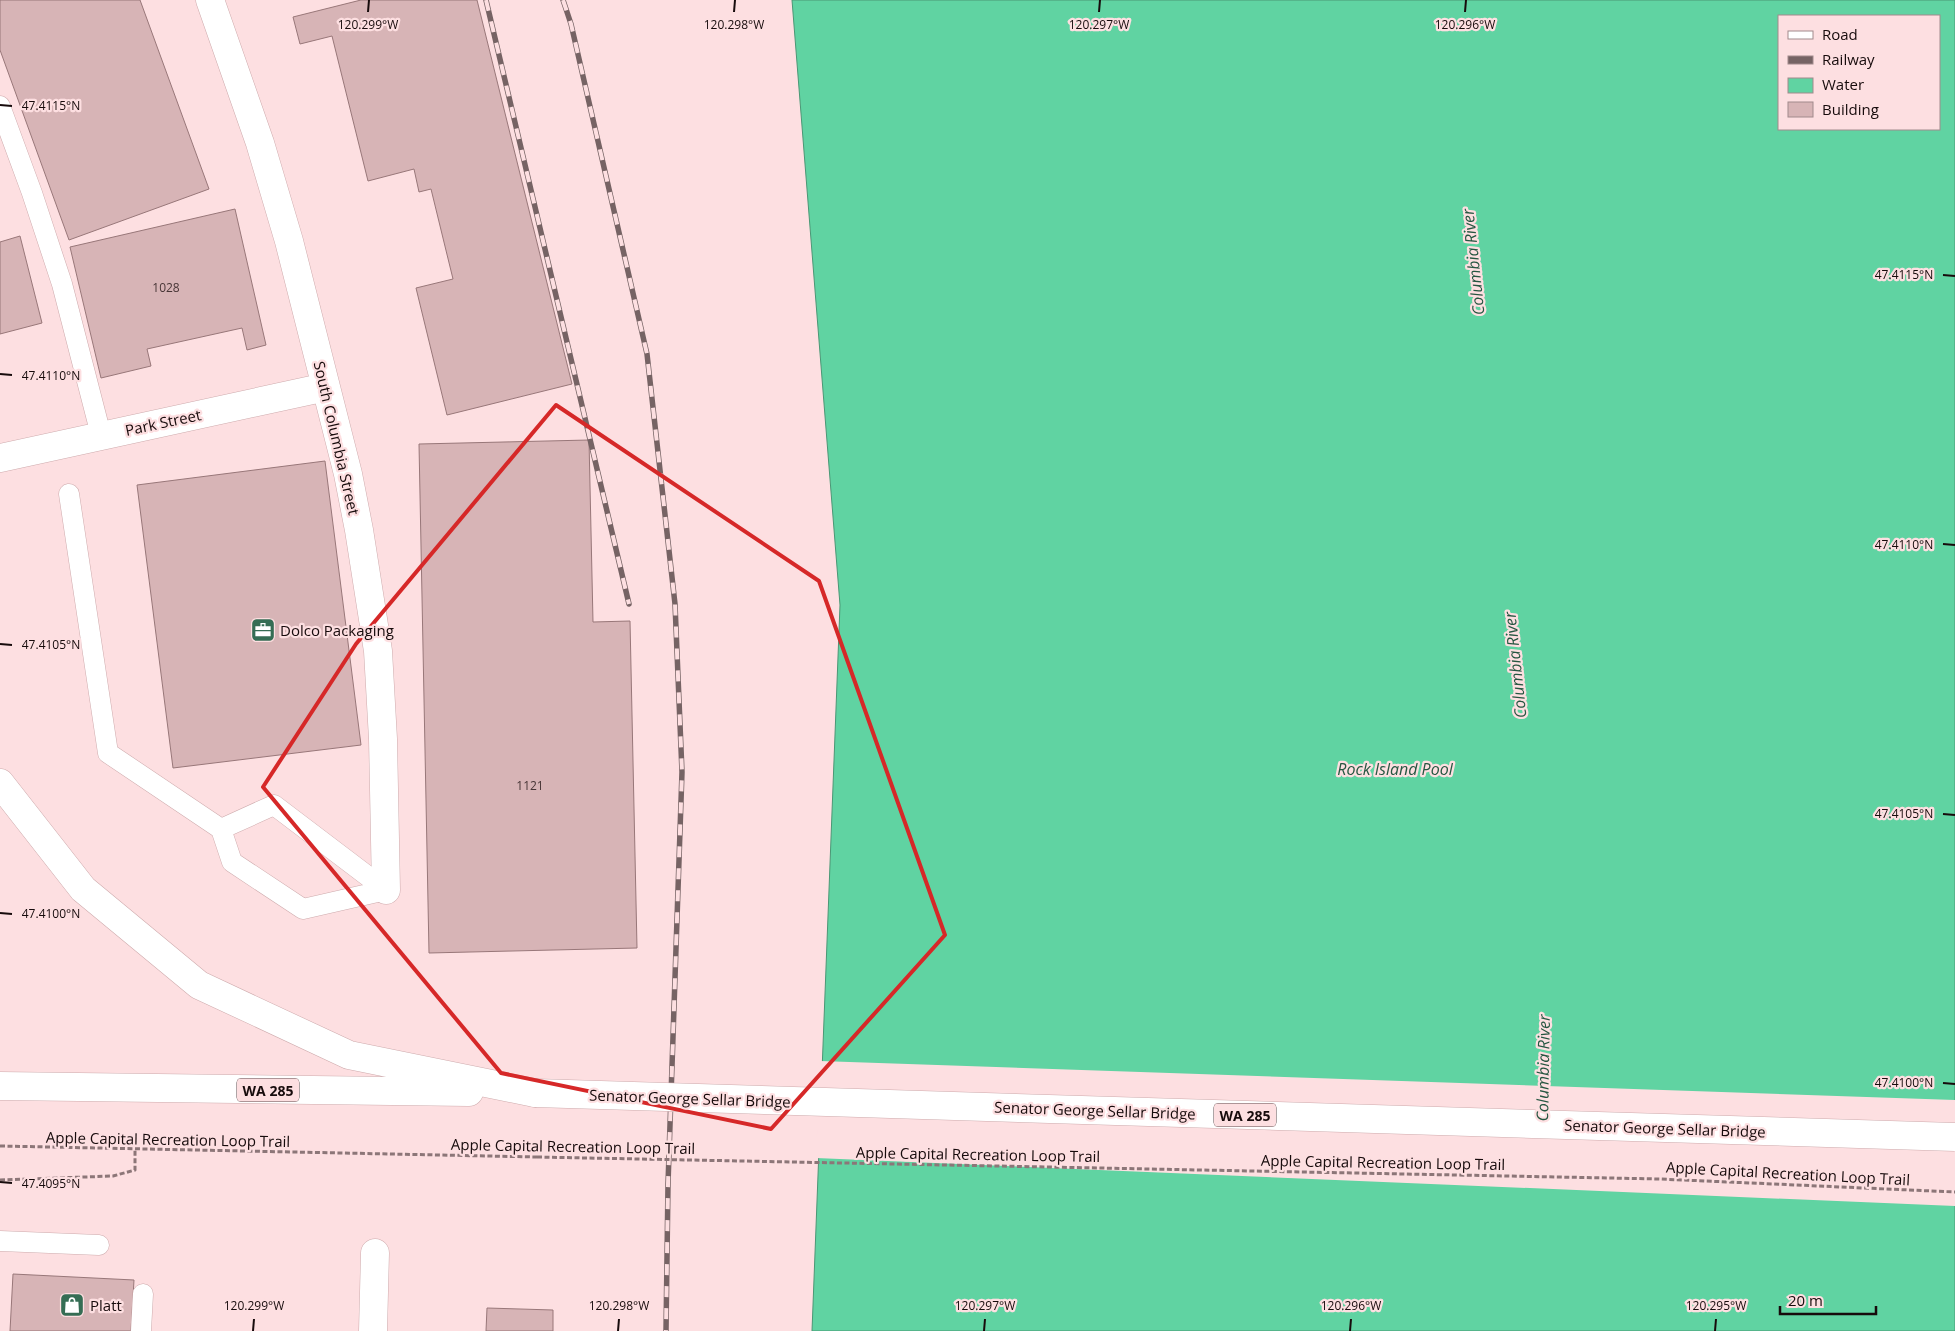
<svg xmlns="http://www.w3.org/2000/svg" width="1955" height="1331" font-family="'Open Sans',sans-serif">
<style>
.water{fill:#60d3a2;stroke:#4a9775;fill-rule:evenodd}
.pier{fill:#fddfe1}
.building{fill:#d7b4b6;stroke:#987779}
.lines{fill:none;stroke-linecap:round;stroke-linejoin:round}
.lane-casing{stroke:#ceabad;stroke-width:21}
.street-casing{stroke:#ceabad;stroke-width:29}
.primary-casing{stroke:#ceabad;stroke-width:29}
.path{stroke:#8c7678;stroke-width:3;stroke-dasharray:5 2.5;stroke-linecap:butt}
.lane{stroke:#fff;stroke-width:20}
.street{stroke:#fff;stroke-width:28}
.primary{stroke:#fff;stroke-width:28}
.rail-casing{stroke:#766364;stroke-width:5.5}
.rail{stroke:#fddfe1;stroke-width:4;stroke-dasharray:11;stroke-linecap:butt}
.primary-bridge-casing{stroke:#ceabad;stroke-width:29;stroke-linecap:butt}
.path-bridge{stroke:#8c7678;stroke-width:3;stroke-dasharray:5 2.5;stroke-linecap:butt}
.primary-bridge{stroke:#fff;stroke-width:28}
.marked{fill:none;stroke:#d62828;stroke-width:4;stroke-linejoin:round}
.ticks{fill:none;stroke:#170b0c;stroke-width:2}
.labels{text-anchor:middle;dominant-baseline:central;stroke-width:4.5;stroke-linejoin:round;paint-order:stroke}
.number-label{font-size:12px;fill:#473536}
.shield{fill:#fddfe1;stroke:#5c4b4c;stroke-width:1}
.shield-label{font-size:14px;font-weight:bold;fill:#170b0c}
.street-label{font-size:15px;fill:#170b0c;stroke:#fddfe1}
.poi-label{font-size:15px;fill:#170b0c;stroke:#fddfe1;text-anchor:start}
.water-label{font-size:16px;font-style:italic;fill:#265641;stroke:#fddfe1}
.ticks-label{font-size:12px;text-anchor:middle;fill:#170b0c;stroke:#fddfe1;stroke-width:4.5;stroke-linejoin:round;paint-order:stroke}
</style>
<rect width="100%" height="100%" fill="#fddfe1"/>
<!-- water -->
<path class="water" d="M792 0H1955V1331H812L840 605ZM1779 16H1939V129H1779Z"/>
<!-- pier -->
<path class="pier" d="M820 1061 1955 1100V1206L816 1158Z"/>
<!-- building -->
<path class="building" d="M0 0H140L209 189 69 240 0 50Z
M361 0H477L572 384 447 415 416 288 453 279 431 189 419 192 414 169 368 181 332 36 300 44 293 17Z
M235 209 266 345 247 350 242 328 147 349 151 366 101 378 70 247Z
M20 236 42 323 0 334V242Z
M589 440 593 622 630 621 637 948 429 953 419 444Z
M325 461 361 745 173 768 137 485Z
M13 1274 134 1280 131 1331H10Z
M487 1308 553 1310V1331H486Z"/>
<g class="lines">
<defs>
<path id="lane" d="M0 106 32 193 62 284 101 435
M69 494 108 753 221 829 232 862 303 909 386 890 274 805 221 829
M0 1241 99 1245
M141 1331 143 1294"/>
<path id="street" d="M210 0 260 143 289 241 348 474 359 530 378 651 383 739 386 890
M0 458 326 387
M373 1331 375 1253"/>
<path id="primary" d="M0 783 83 889 199 985 349 1055 535 1093
M0 1086 469 1092"/>
</defs>
<!-- lane casing -->
<use href="#lane" class="lane-casing"/>
<!-- street casing -->
<use href="#street" class="street-casing"/>
<!-- primary casing -->
<use href="#primary" class="primary-casing"/>
<!-- path -->
<path class="path" d="M0 1146 537 1157
M0 1180 113 1176 135 1170V1150"/>
<!-- lane -->
<use href="#lane" class="lane"/>
<!-- street -->
<use href="#street" class="street"/>
<!-- primary -->
<use href="#primary" class="primary"/>
<defs>
<path id="rail" d="M486 0 629 604
M563 0 571 24 647 354 675 604 682 772 668 1184 666 1331"/>
</defs>
<!-- rail casing -->
<use href="#rail" class="rail-casing"/>
<!-- rail -->
<use href="#rail" class="rail"/>
<defs>
<path id="primary-bridge" d="M535 1093 1955 1137"/>
</defs>
<!-- primary-bridge casing -->
<use href="#primary-bridge" class="primary-bridge-casing"/>
<!-- path-bridge -->
<path class="path-bridge" d="M537 1157 1660 1179 1955 1192"/>
<!-- primary-bridge -->
<use href="#primary-bridge" class="primary-bridge"/>
</g>
<!-- marked area -->
<path class="marked" d="M556 405 819 581 945 935 771 1129 501 1073 263 787 356 644Z"/>
<!-- ticks -->
<path class="ticks" d="M368 12 369 0M734 12 735 0M1099 12 1100 0M1465 12 1466 0M0 105 12 106M1943 275 1955 276M0 374 12 375M1943 544 1955 545M0 644 12 645M1943 814 1955 815M0 913 12 914M1943 1083 1955 1084M0 1182 12 1183M253 1331 254 1319M618 1331 619 1319M984 1331 985 1319M1350 1331 1351 1319M1715 1331 1716 1319"/>
<!-- icons -->
<defs>
<symbol id="office-square" viewBox="-11 -11 22 22"><rect x="-9" y="-9" width="18" height="18" rx="4" fill="#356d54" stroke="#fddfe1"/><path d="M-6-3h4V-5.5h4V-3h4V5H-6ZM-1-4.5V-3h2v-1.5ZM-6 0V1H6V0Z" fill="#fff"/></symbol>
<symbol id="shop-square" viewBox="-11 -11 22 22"><rect x="-9" y="-9" width="18" height="18" rx="4" fill="#356d54" stroke="#fddfe1"/><path d="M-5-2.5h2.3a2.7 3.5 0 0 1 5.4 0H5L5.5 6h-11ZM-1.5-2.5h3a1.5 2.3 0 0 0-3 0Z" fill="#fff"/></symbol>
</defs>
<g fill-rule="evenodd">
<use href="#office-square" x="249" y="616" width="28" height="28"/>
<use href="#shop-square" x="58" y="1291" width="28" height="28"/>
</g>
<g class="labels">
<!-- number labels -->
<g class="number-label">
<text x="166" y="287">1028</text>
<text x="530" y="785">1121</text>
</g>
<!-- shield labels -->
<g class="shield">
<rect x="237" y="1078.5" width="62" height="23" rx="4"/>
<rect x="1214" y="1103.5" width="62" height="23" rx="4"/>
</g>
<g class="shield-label">
<text x="268" y="1090">WA 285</text>
<text x="1245" y="1115">WA 285</text>
</g>
<!-- street labels -->
<g class="street-label">
<text transform="translate(163 422) rotate(-12)">Park Street</text>
<text transform="translate(337 438) rotate(77)">South Columbia Street</text>
<text transform="translate(690 1098) rotate(2)">Senator George Sellar Bridge</text>
<text transform="translate(1095 1110) rotate(2)">Senator George Sellar Bridge</text>
<text transform="translate(1665 1128) rotate(2)">Senator George Sellar Bridge</text>
<text transform="translate(168 1139) rotate(1)">Apple Capital Recreation Loop Trail</text>
<text transform="translate(573 1146) rotate(1)">Apple Capital Recreation Loop Trail</text>
<text transform="translate(978 1154) rotate(1)">Apple Capital Recreation Loop Trail</text>
<text transform="translate(1383 1162) rotate(1)">Apple Capital Recreation Loop Trail</text>
<text transform="translate(1788 1173) rotate(3)">Apple Capital Recreation Loop Trail</text>
</g>
<!-- poi labels -->
<g class="poi-label">
<text x="280" y="630">Dolco Packaging</text>
<text x="90" y="1305">Platt</text>
</g>
<!-- water labels -->
<g class="water-label">
<text transform="translate(1473 262) rotate(-96)">Columbia River</text>
<text transform="translate(1515 665) rotate(-96)">Columbia River</text>
<text x="1395" y="769">Rock Island Pool</text>
<text transform="translate(1543 1068) rotate(-89)">Columbia River</text>
</g>
</g>
<g class="ticks-label">
<text x="368" y="29">120.299°W</text>
<text x="734" y="29">120.298°W</text>
<text x="1099" y="29">120.297°W</text>
<text x="1465" y="29">120.296°W</text>
<text x="51" y="110">47.4115°N</text>
<text x="1904" y="279">47.4115°N</text>
<text x="51" y="380">47.4110°N</text>
<text x="1904" y="549">47.4110°N</text>
<text x="51" y="649">47.4105°N</text>
<text x="1904" y="818">47.4105°N</text>
<text x="51" y="918">47.4100°N</text>
<text x="1904" y="1087">47.4100°N</text>
<text x="51" y="1188">47.4095°N</text>
<text x="254" y="1310">120.299°W</text>
<text x="619" y="1310">120.298°W</text>
<text x="985" y="1310">120.297°W</text>
<text x="1351" y="1310">120.296°W</text>
<text x="1716" y="1310">120.295°W</text>
</g>
<!-- legend -->
<rect x="1778" y="15" width="162" height="115" fill="#fddfe1" stroke="#a18a8c"/>
<rect x="1788" y="31" width="25" height="8" fill="#ffffff" stroke="#a18a8c"/>
<text x="1822" y="40" font-size="15" fill="#170b0c">Road</text>
<rect x="1788" y="56" width="25" height="8" fill="#766364" stroke="#a18a8c"/>
<text x="1822" y="65" font-size="15" fill="#170b0c">Railway</text>
<rect x="1788" y="78" width="25" height="15" fill="#60d3a2" stroke="#a18a8c"/>
<text x="1822" y="90" font-size="15" fill="#170b0c">Water</text>
<rect x="1788" y="102" width="25" height="15" fill="#d7b4b6" stroke="#a18a8c"/>
<text x="1822" y="115" font-size="15" fill="#170b0c">Building</text>
<!-- scale -->
<path d="M1780 1306v8h96v-8" fill="none" stroke="#170b0c" stroke-width="2.5"/>
<text x="1788" y="1306" font-size="15" fill="#170b0c" stroke="#fddfe1" stroke-width="4" paint-order="stroke">20 m</text>
</svg>
